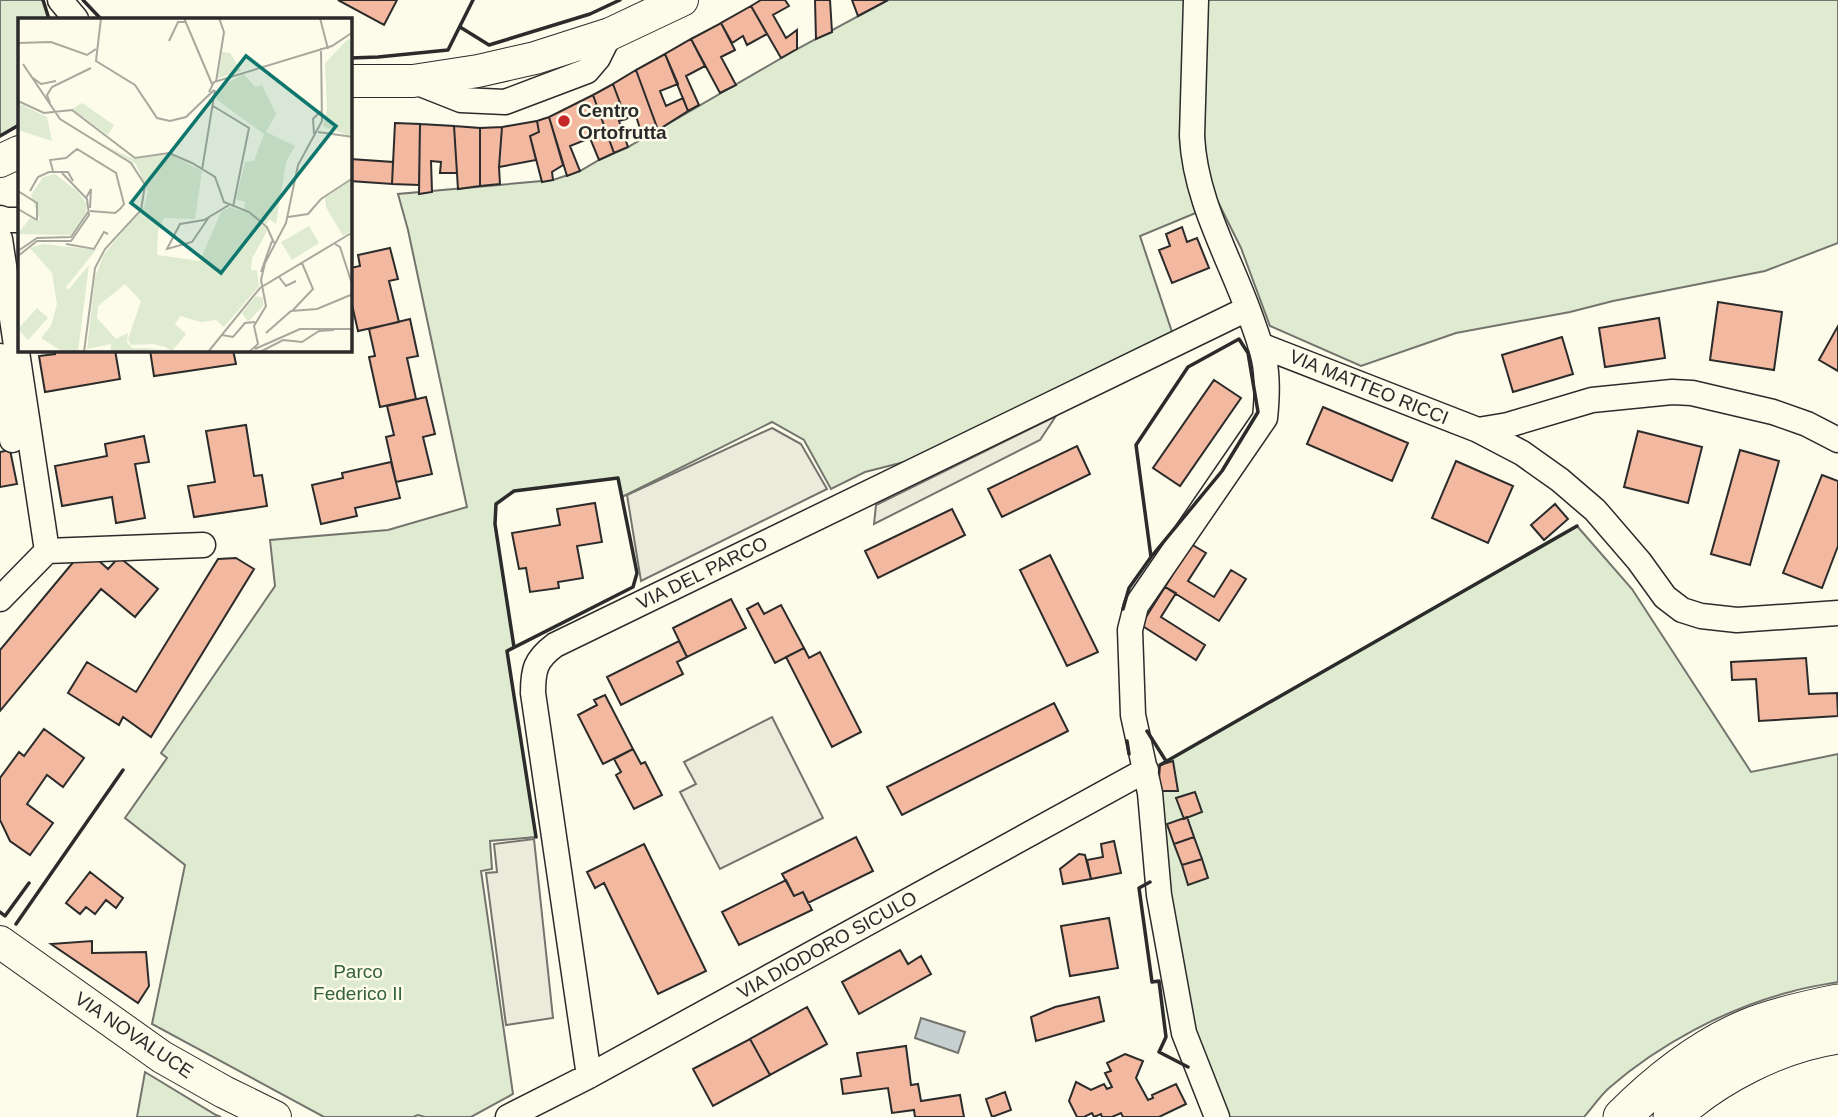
<svg xmlns="http://www.w3.org/2000/svg" width="1838" height="1117" font-family="Helvetica,sans-serif">
<style>
.green{fill:#deebd1;stroke:#74746e;stroke-width:2}
.parking{fill:#eceadb;stroke:#74746e;stroke-width:2}
.water{fill:#c7d0d0;stroke:#74746e;stroke-width:2}
.building{fill:#f2b8a0;stroke:#2b2b2b;stroke-width:2}
.lines{fill:none;stroke-linecap:round;stroke-linejoin:round}
.minor-casing{stroke:#2b2b2b;stroke-width:27}
.major-casing{stroke:#2b2b2b;stroke-width:34}
.highway-casing{stroke:#2b2b2b;stroke-width:39}
.minor{stroke:#fdfbea;stroke-width:24}
.major{stroke:#fdfbea;stroke-width:32}
.highway{stroke:#fdfbea;stroke-width:37}
.wall{stroke:#2b2b2b;stroke-width:3.5}
.poi-dot{fill:#c62828;stroke:#fdfbea;stroke-width:2.5}
.labels{text-anchor:middle;dominant-baseline:central;stroke-width:5;stroke-linejoin:round;paint-order:stroke}
.poi-label{font-size:19px;font-weight:bold;fill:#2b2b2b;stroke:#fdfbea;text-anchor:start}
.street-label{font-size:19px;fill:#2b2b2b;stroke:#fdfbea}
.park-label{font-size:19px;fill:#34623c;stroke:#fdfbea}
.inset-road{fill:none;stroke:#a9a89e;stroke-width:2}
.view{fill:#0f766e;fill-opacity:0.15;stroke:#0f766e;stroke-width:3.5}
.inset-edge{fill:none;stroke:#2b2b2b;stroke-width:3.5}
</style>
<rect width="100%" height="100%" fill="#fdfbea"/>
<!-- green -->
<path class="green" d="M0 0H43L49 19H19V125L0 136Z
M888 0H1187L1198 212 1140 236 1172 332 912 460 865 472 831 489 804 440 772 422 622 497 618 478 514 491 496 504 495 524 514 647 507 652 536 837 490 841 492 869 481 871 513 1094 471 1117H425L418 1115 413 1117H324L152 1024 185 865 125 818 167 758 161 753 275 586 270 540 388 530 467 507 408 230 398 194 553 180 580 171 599 160 628 147 797 49Z
M1207 0H1838V243L1765 271 1613 301 1570 312 1456 333 1361 366 1270 326 1241 248 1216 198 1207 171 1204 133Z
M1577 526 1632 589 1751 772 1838 754V982C1822 985 1806 987 1790 992 1727 1008 1658 1045 1609 1088 1600 1096 1592 1108 1584 1117H1225L1192 1035 1166 884 1158 791 1160 765Z
M145 1072 216 1115 221 1117H137Z"/>
<!-- parking -->
<path class="parking" d="M1056 416 1040 440 874 524 876 505Z
M772 428 801 444 827 489 641 581 627 495Z
M772 717 823 818 720 869 680 792 696 784 684 762Z
M534 839 553 1018 506 1025 486 873 497 872 494 844Z"/>
<!-- water -->
<path class="water" d="M921 1018 965 1032 958 1053 915 1038Z"/>
<!-- building -->
<path class="building" d="M338 0H397L384 25Z
M761 0H785L789 6 773 15 786 38 797 30V49L781 58 751 6Z
M815 0H830L832 32 816 39Z
M852 0H888L858 16Z
M751 6 767 34 747 45 743 36 732 43 721 23Z
M721 23 735 50 721 57 736 85 720 93 691 39Z
M691 39 705 66 686 76 699 105 688 111 665 54Z
M665 54 678 84 660 91 666 106 683 98 688 111 658 130 636 70Z
M636 70 658 130 643 138 635 113 626 119 613 84Z
M613 84 626 119 619 121 628 147 614 153 593 95Z
M593 95 614 153 599 160 590 138 570 146 580 171 567 176 549 117Z
M549 117 563 165 552 172 553 180 542 182 530 136 539 132 537 121Z
M537 121 539 132 530 136 536 160 499 167 502 127Z
M395 123 420 124 419 185 392 184Z
M420 124 454 126 457 173H440L441 162 431 161 432 192 419 194Z
M454 126 480 128V186L458 189Z
M502 127 499 167 500 184 480 186V128Z
M350 159 393 162 392 184 350 181Z
M1182 227 1187 242 1197 238 1209 268 1172 283 1159 250 1170 246 1166 234Z
M390 248 398 279 389 281 399 322 358 331 350 296V268L360 266 358 255Z
M1718 302 1782 312 1774 370 1710 360Z
M1659 318 1665 358 1605 367 1599 328Z
M410 319 418 356 407 358 416 399 380 407 369 357 375 356 369 329Z
M1838 326V371L1819 360Z
M1562 337 1573 374 1513 392 1502 355Z
M55 350H115L120 379 45 392 39 356 55 354Z
M150 350H233L236 364 154 376Z
M1214 380 1241 398 1180 486 1153 468Z
M426 397 435 434 423 437 432 474 396 482 386 437 394 435 387 406Z
M1323 407 1408 443 1392 481 1307 444Z
M246 425 254 476 262 475 267 506 194 517 188 486 215 482 206 431Z
M1638 431 1702 447 1688 503 1624 487Z
M144 436 149 462 135 464 145 518 116 523 112 497 62 506 55 466 107 456 105 444Z
M1077 446 1090 474 1002 517 988 489Z
M10 450 17 484 0 487V452Z
M1740 450 1779 461 1750 565 1711 554Z
M1456 461 1513 486 1488 543 1432 518Z
M391 462 400 498 355 508 357 516 321 524 312 485 343 478 342 473Z
M1822 475 1838 481V546L1822 588 1783 573Z
M595 503 602 542 577 546 583 578 558 582 559 588 530 592 526 568 519 569 512 533 560 525 557 509Z
M1555 504 1568 519 1544 540 1531 525Z
M952 509 965 535 878 578 865 551Z
M1191 544 1206 553 1188 581 1214 597 1231 570 1246 579 1219 621 1165 587Z
M1050 555 1098 652 1067 666 1020 570Z
M119 557 158 589 135 617 101 589 0 711V650L75 560 97 559 108 569Z
M236 558 254 569 151 737 123 717 119 725 68 693 87 662 136 692 218 559Z
M1165 587 1176 593 1161 617 1205 645 1196 660 1141 625Z
M731 599 746 628 687 657 673 628Z
M758 603 764 614 781 605 804 648 775 663 747 609Z
M679 641 687 657 677 662 683 674 621 705 607 677Z
M804 648 809 658 820 652 861 732 832 747 786 657Z
M1806 658 1809 694 1837 693 1838 716 1759 721 1756 679 1732 680 1731 662Z
M605 695 633 749 603 764 578 715 597 705 594 700Z
M1054 703 1068 731 902 815 887 787Z
M44 729 84 758 63 787 47 775 27 804 53 823 30 855 10 841 0 820V778L19 752 24 756Z
M633 749 641 764 645 762 662 795 634 809 616 775 621 772 614 759Z
M1173 761 1178 791H1158L1160 765Z
M1195 792 1202 812 1184 819 1176 798Z
M1187 817 1194 837 1174 844 1167 824Z
M856 837 873 871 808 903 803 892 794 896 782 874Z
M1194 837 1202 859 1182 865 1174 844Z
M1114 841 1121 873 1091 879 1087 860 1103 857 1101 844Z
M644 844 706 971 658 994 604 883 595 888 587 872Z
M1079 854 1085 855 1091 879 1063 884 1060 869Z
M1202 859 1208 878 1188 885 1182 865Z
M90 872 123 898 116 908 106 900 95 914 86 907 80 914 66 903Z
M786 880 794 896 803 892 812 910 739 945 722 912Z
M1109 918 1118 968 1070 976 1061 926Z
M92 941V953L146 952 149 986 138 1003 51 944Z
M900 950 908 964 921 956 931 974 859 1014 842 982Z
M1099 997 1104 1021 1036 1041 1031 1017 1055 1007Z
M807 1007 827 1044 770 1075 750 1039Z
M750 1039 770 1075 713 1106 693 1069Z
M906 1046 911 1085 918 1084 921 1101 960 1095 964 1117H915L914 1110 892 1113 888 1088 843 1094 841 1079 861 1076 857 1053Z
M1125 1054 1143 1061 1136 1078 1148 1100 1153 1098 1152 1095 1176 1084 1186 1104 1159 1117H1123L1121 1113 1112 1117H1102L1101 1114 1094 1117 1092 1113 1084 1117H1077L1069 1101 1076 1082 1091 1090 1104 1084 1107 1089 1112 1087 1105 1073 1111 1071 1107 1063Z
M1005 1092 1011 1110 992 1117 986 1099Z"/>
<g class="lines">
<defs>
<path id="minor" d="M60 0 76 19
M1196 0 1192 136C1195 201 1230 258 1251 318 1256 332 1261 345 1264 359 1268 377 1267 399 1265 418L1136 606 1130 630 1133 715 1150 793 1159 895 1184 1033 1217 1117
M413 81 461 100 505 102 587 71 598 58 610 34
M0 218 6 220H19
M0 239 47 551
M1260 345 1478 430 1522 453 1560 480 1595 510 1639 561 1665 597 1682 610 1701 616 1737 620 1838 613
M0 356 12 440
M1478 430 1508 425 1592 400 1672 392 1692 393 1773 412 1807 424 1838 440
M0 599 47 551 203 545
M589 1076 533 693C533 670 535 660 555 645L1247 309
M508 1117 589 1076 1146 770"/>
<path id="major" d="M350 81H413L478 71 535 58 610 34 682 0
M0 161 19 152
M0 942 162 1057 224 1092 275 1117"/>
<path id="highway" d="M1622 1117C1659 1080 1701 1047 1749 1027 1777 1016 1808 1009 1838 1003
M1672 1117C1714 1077 1780 1043 1838 1035"/>
</defs>
<!-- minor casing -->
<use href="#minor" class="minor-casing"/>
<!-- major casing -->
<use href="#major" class="major-casing"/>
<!-- highway casing -->
<use href="#highway" class="highway-casing"/>
<!-- minor -->
<use href="#minor" class="minor"/>
<!-- major -->
<use href="#major" class="major"/>
<!-- highway -->
<use href="#highway" class="highway"/>
<!-- wall -->
<path class="wall" d="M43 0 49 19
M83 0 101 19
M460 27 489 45 590 14 620 0
M350 58 378 57 448 50 473 0
M0 136 19 125
M1239 339 1248 353 1258 412 1222 471 1151 557 1136 445 1188 367Z
M1123 609 1129 588 1151 557
M514 647 495 524 496 504 514 491 618 478 637 573 633 587 507 651 536 837
M1147 731 1166 761
M1127 741 1129 754
M1160 765 1577 526
M1150 882 1139 888 1152 982 1159 981 1166 1037 1159 1052 1188 1067
M0 912 5 916 29 883
M16 924 123 770"/>
</g>
<!-- markers -->
<circle class="poi-dot" cx="564" cy="121" r="7"/>
<g class="labels">
<!-- poi labels -->
<g class="poi-label">
<text x="578" y="110">Centro<tspan x="578" dy="22">Ortofrutta</tspan></text>
</g>
<!-- street labels -->
<g class="street-label">
<text transform="translate(1369 387) rotate(22)">VIA MATTEO RICCI</text>
<text transform="translate(702 573) rotate(-26)">VIA DEL PARCO</text>
<text transform="translate(827 945) rotate(-29)">VIA DIODORO SICULO</text>
<text transform="translate(134 1035) rotate(34)">VIA NOVALUCE</text>
</g>
<!-- park labels -->
<g class="park-label">
<text x="358" y="971">Parco<tspan x="358" dy="22">Federico II</tspan></text>
</g>
</g>
<!-- overview -->
<g transform="translate(18 18)">
<rect width="334" height="334" fill="#fdfbea"/>
<path d="M330 21 334 24V119L305 108 309 90 307 45ZM204 34 212 35 223 53 200 60ZM226 56 237 69 244 67 258 96 248 114 277 128 268 144 258 206 251 201 248 206 226 191 227 184 218 181 227 144 236 143 246 116 198 81 203 68ZM0 85 29 99 34 123 0 112ZM64 85 96 107 90 117 54 91ZM84 126 115 141 151 136 184 153 177 201 146 200 140 213 139 237 182 243 203 194 212 189 229 194 250 211 234 241 233 252H239L241 268 206 309 198 302 183 304 162 298 157 306 168 316 154 333 147 329 135 326 113 327 110 321 123 283 107 266 80 288 79 300 98 321 110 315 109 324 114 330 147 331 93 334V326L69 331 77 259 86 236 126 189 130 174 118 146ZM37 156 59 173 69 186 68 194 53 217 0 216 12 200 22 202 13 177 25 159ZM334 162V212L325 218 308 189 307 180ZM291 208 301 225 274 242 263 224ZM25 226 78 232 48 269 50 272 71 247 60 334H45L23 320 33 308 39 286 34 255 12 230ZM238 278 245 280V288L230 304 224 295ZM19 290 30 300 10 322 0 311Z" fill="#deebd1"/>
<path class="inset-road" d="M83 0 78 43 117 67 139 100 152 103 168 99 196 72M166 0 194 66M302 0 310 31M151 23 160 4H167M0 25 33 24 69 37 78 31M5 46 42 101 113 145 127 167 123 192 87 231 77 250 66 334M15 60 23 66 38 63M198 64 206 14 201 0M191 74 196 64 314 28 335 14M0 83 26 95 54 92 117 140 151 135 174 145 197 159 206 184 231 194 249 209 256 225M32 85 29 77 34 69 73 50M195 88 231 110 215 189M300 114 335 119M296 116 295 101 303 93M184 152 197 72M35 153 32 142 48 140 59 131 98 155 106 186 102 191 97 195 72 193M0 173 19 185V202M12 173 20 159 31 154H50L55 163M68 180 73 171 72 190M0 191 19 202M191 199 174 224 149 231 162 206 186 202 211 187M270 199 290 196 303 181 335 160M48 226 76 231 86 214 90 216M317 226 322 229 335 269M0 233 19 220 53 219 70 194M0 238 19 223H53L71 197 69 181 44 155M243 254 254 223M261 259 268 268 278 263M275 292 295 271 284 245M248 315 273 293 299 291 335 276M204 317 215 319 227 305 237 304M237 331 282 311H335M190 334 242 270 335 214M231 334 240 326 236 308 248 288 243 262 247 245 268 205 280 147 304 103 303 30M242 334 265 322 284 324 301 313 316 312"/>
<path class="view" d="M228 38 318 108 203 255 113 185Z"/>
<rect width="334" height="334" class="inset-edge"/>
</g>
</svg>
